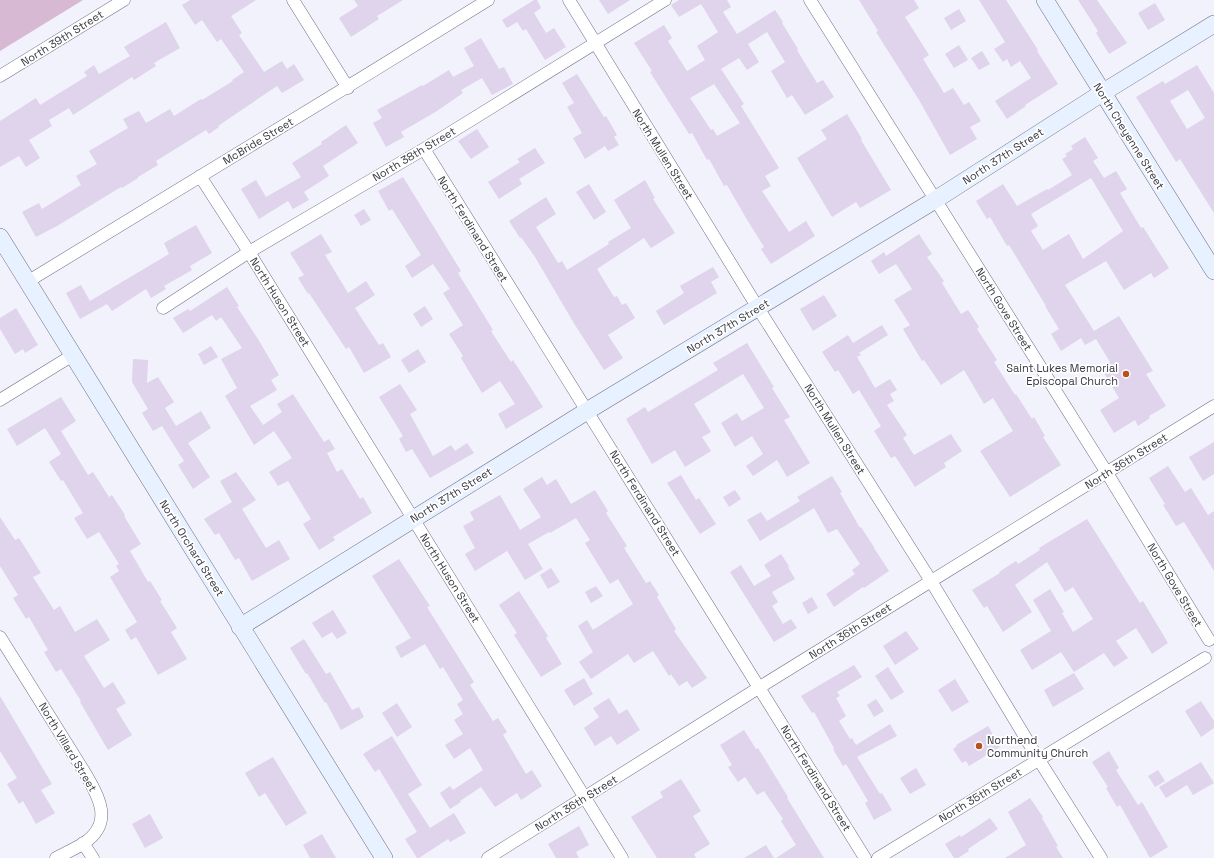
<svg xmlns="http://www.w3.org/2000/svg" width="1214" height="858" font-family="'Space Grotesk',sans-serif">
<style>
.green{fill:#d8b9d4}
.building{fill:#dfd4eb;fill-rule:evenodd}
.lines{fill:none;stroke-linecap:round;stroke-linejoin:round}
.street-casing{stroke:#6f7186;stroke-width:13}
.secondary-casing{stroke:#6f7186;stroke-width:18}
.street{stroke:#fff;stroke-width:12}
.secondary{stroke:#e8f1ff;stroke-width:17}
.poi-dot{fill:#b6521f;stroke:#fff;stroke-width:1.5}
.labels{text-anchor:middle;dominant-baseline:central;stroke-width:3.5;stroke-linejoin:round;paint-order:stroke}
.street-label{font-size:11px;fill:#363741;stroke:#fff}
.poi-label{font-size:11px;fill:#363741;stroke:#fff;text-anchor:end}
</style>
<rect width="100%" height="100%" fill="#f1f2fc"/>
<!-- green -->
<path class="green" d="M0 0H83L0 51Z"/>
<!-- building -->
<path class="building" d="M190 0H256L231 16 242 33 239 35 264 72 282 61 287 69 294 64 304 80 282 93 277 86 218 126 219 127 209 134 206 130 156 161 158 165 138 177V178L122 188 121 187 57 226 36 237 22 212 39 203 42 209 81 185 76 176 97 164 89 151 128 128 123 119 139 111 146 123 170 109 174 116 201 99 202 100 233 81 232 80 244 72 221 39 217 42 202 20 195 25 182 5Z
M354 0H403L377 16 379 19 351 37 339 18 358 6Z
M534 0H537L541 8 534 13 546 33 554 28 566 47 545 60 526 29 523 31 517 22 507 28 502 20Z
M599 0H630L608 14Z
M679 0H727L731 7 723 12 737 34 775 10 783 22 782 23 798 49 797 50 817 83 823 80 834 97 805 115 792 95 787 98 771 71 785 62 767 32 748 44 759 62 747 70 739 58 721 69 744 104 741 106 779 168 765 176 771 186 762 191 789 232 806 221 815 236 771 264 761 249 764 247 746 218 727 185 724 186 709 159 707 160 692 133 689 134 650 72 652 71 634 43 664 25 672 38 668 41 687 71 705 60 697 46 718 32 701 4 679 17 671 5ZM714 84 740 123 717 136 713 129 711 130 690 98Z
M859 0H914L919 8 905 17 929 55 923 59 944 93 953 88 964 105 969 102 981 121 970 127 977 139 950 155 919 100 876 32 878 31Z
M979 0H1006L1038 50 1037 51 1058 84 1025 105 1026 106 1007 119 995 101 1031 78 1020 61 1011 67 1007 59 1003 62 994 49 1005 42Z
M1078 0H1097L1127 43 1109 54 1096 33 1098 31Z
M1155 3 1165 20 1148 30 1138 13Z
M959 9 966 21 951 30 944 18Z
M166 22 180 48 154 63 156 66 134 80 132 77 73 115 69 108 49 120 52 126 29 140 40 158 26 167 19 156 0 167V121L36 98 40 105 87 76 84 72 94 65 99 74 130 56 124 47Z
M481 38 499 69 504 67 513 84 492 95 482 78 461 90 463 93 437 111 401 132 404 137 386 147 373 123 382 118 377 110 422 85 423 86 449 70 453 77 474 66 464 48Z
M959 45 968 60 954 68 945 54Z
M982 51 990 64 979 70 971 58Z
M1197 65 1214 93V213L1180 159 1176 162 1136 97 1163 81 1165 84ZM1188 90 1205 118 1187 129 1170 101Z
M577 74 604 117 606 116 617 135 614 137 619 145 608 151 605 146 585 159 573 138 582 133 567 107 574 103 562 83Z
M847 114 862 139 861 140 891 190 860 208 856 202 832 217 797 158 827 139 821 130Z
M346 125 358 143 323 166 329 176 304 192 309 200 293 209 288 201 259 219 241 189 256 180 266 197 301 177 292 163 322 144 321 142Z
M477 129 489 147 471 159 458 141Z
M1085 137 1098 158 1093 161 1104 178 1116 171 1127 189 1120 193 1141 228 1143 227 1169 268 1154 278 1151 273 1124 290 1106 261 1065 285 1094 331 1119 316 1153 371 1146 374 1166 406 1149 416 1150 418 1138 426 1135 420 1114 433 1100 410 1119 398 1101 368 1110 362 1096 339 1085 345 1081 338 1061 351 1051 334 1059 329 1045 306H1046L1009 245 1007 246 990 217 987 219 976 201 1003 184 1017 206 1047 189 1048 190 1072 175 1062 159 1067 156 1065 154 1073 149 1071 146ZM1091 178 1123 231 1083 259 1069 234 1043 250 1031 231 1038 226 1031 214Z
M535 148 545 163 519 179 522 184 499 199 488 182 520 162 517 159Z
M403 177 461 271 458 273 493 330 491 331 511 362 513 360 543 407 506 429 498 414 515 404 500 381 482 393 461 358 463 356 449 334 463 325 443 293 450 289 433 264 412 278 405 266 421 255 392 209 389 211 378 191Z
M645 180 655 198 653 199 675 233 651 248 644 238 597 269 614 297 617 296 622 305 626 303 635 318 608 335 623 358 604 370 575 325 535 257 521 237 520 238 509 221 546 197 556 214 536 227 558 263 562 261 567 270 609 244 608 242 631 228 614 200Z
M589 184 606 212 594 220 576 192Z
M364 209 371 220 361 226 354 215Z
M196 225 212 253 190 266 192 270 164 286 166 289 151 298 146 289 112 311 107 304 80 319 66 293 81 285 90 301 169 254 164 243Z
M321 234 332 252 325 255 348 293 366 281 375 295 355 308 379 345 383 343 391 357 364 373 349 347 346 349 309 293 308 294 298 278 304 275 290 253Z
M919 234 932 254 927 257 944 281 942 283 961 314 968 310 979 327 977 329 997 360 994 362 1015 395 1016 394 1032 419 1034 417 1045 436 1043 437 1061 465 1010 497 980 451 1013 431 993 398 984 404 964 370 941 385 924 360 922 361 903 329 910 325 894 300 912 289 896 264 879 274 871 261 884 252 886 256Z
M713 267 719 277 711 282 717 293 664 325 656 311 684 293 680 286Z
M227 287 239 306 237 307 258 339 279 375 271 380 277 390 250 406 263 425 282 412 277 404 293 394 324 442 329 439 335 449 327 453 337 472 342 469 360 499 363 497 372 513 333 537 335 540 319 550 303 524 311 519 288 481 278 486 269 472 292 458 274 431 254 445 225 396 237 388 221 359 242 348 221 317 216 321 212 315 183 333 173 318 188 309 190 311Z
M824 295 837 316 813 331 800 309Z
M425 306 433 319 421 327 413 314Z
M16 308 38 345 25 353 23 349 15 354 0 329V318Z
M882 325 888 335 859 353 861 355 857 357 875 388 890 379 897 390 890 394 894 401 887 405 907 435 903 438 914 455 951 434 962 451 944 463 946 467 915 487 895 456 891 458 874 431 881 426 859 390 853 394 838 370 835 372 822 352 848 335 853 343Z
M747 343 774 387 772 388 790 417 784 420 810 463 787 477 777 460 753 476 746 466 763 454 752 436 735 447 721 423 737 413 742 421 764 408 743 374 694 404 711 432 702 437 711 451 685 467 675 450 652 464 626 419 645 407 648 412 718 370 713 363Z
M211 346 218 357 204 365 198 354Z
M418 349 426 362 409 373 401 360Z
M133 359 148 360 147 383 158 377 174 402 165 408 176 426 201 411 211 428 188 443 210 477 193 489 178 465 184 461 162 426 153 431 142 413 148 409 132 382Z
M400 384 417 410 410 414 433 456 451 445 455 451 467 443 474 453 430 478 412 449 406 452 399 439 403 436 379 397Z
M61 397 76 421 61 431 88 475 93 472 109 497 112 495 125 515 124 516 141 544 130 551 148 582 150 581 162 600 160 601 177 628 171 632 187 659 158 675 136 637 131 640 125 630 137 622 110 577 119 571 116 566 119 564 99 532 87 539 74 518 83 513 63 480 61 481 49 462 61 454 45 428 17 446 7 429Z
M1214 442V474L1203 481 1189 457Z
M1168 466 1185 492 1191 488 1208 515 1214 511V571L1184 522 1176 526 1163 505 1165 504 1149 478Z
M236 472 256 500 242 509 266 548 279 540 290 559 252 581 239 558 235 560 219 533 215 535 204 519 232 502 220 481Z
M681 475 696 500 699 498 716 524 700 534 667 483Z
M832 476 842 492 840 493 860 528 861 527 874 547V548L889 571 864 588 863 587 834 607 826 594 855 574 852 570 860 564 837 529 828 533 814 508 760 541 747 520 761 512 767 521 800 501 797 497Z
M542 477 547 485 556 479 571 504 595 490 608 511 606 513 627 546 624 548 646 583 650 581 659 595 657 597 676 629 674 631 707 678 692 688 687 681 679 686 671 674 669 676 653 651 634 663 628 654 591 679 579 662 593 652 578 626 587 620 593 630 633 604 618 579 610 584 585 543 590 540 576 518 550 533 549 532 528 544 543 569 525 580 507 551 475 571 465 554 475 548 463 526 474 520 470 512 500 495 520 530 541 517 523 489Z
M735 490 741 499 729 507 723 497Z
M0 517 15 540 19 538 41 573 33 577 54 610 60 606 75 632 97 619 110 640 84 656 104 688 113 682 126 703 116 709 132 735 108 750 80 702 81 701 61 669 56 672 44 652 48 650 29 617 26 619 13 598 18 595 0 566Z
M1087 519 1140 603 1143 601 1168 643 1152 654 1136 628 1116 641 1128 658 1114 667 1104 653 1074 672 1061 652 1032 670 1020 650 1051 631 1033 600 1050 589 1064 612 1062 613 1073 632 1093 619 1073 587 1065 592 1047 562 1015 585 1032 612 1003 632 987 606 984 608 972 590 1000 573 999 572 1016 561 1018 564 1040 550 1039 548Z
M781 554 789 566 788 567 795 579 772 592 778 602 772 606 783 624 791 619 797 628 774 642 730 572 741 565 754 586 771 576 764 565Z
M399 559 430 606 427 607 474 682 470 685 493 721 498 718 507 732 503 735 526 774 532 770 542 786 521 800 517 793 495 807 481 787 460 801 461 802 450 809 440 793 450 786 453 790 483 770 470 748 454 759 445 745 463 734 454 720 463 714 457 704 463 700 443 667 440 669 425 644 401 658 395 647 411 638 372 576Z
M551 568 560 582 548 589 540 575Z
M596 586 603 596 591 603 585 592Z
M519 591 548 636 546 638 562 664 541 677 514 635 517 633 499 605Z
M812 597 818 608 808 614 802 603Z
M333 610 347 633 337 639 332 632 322 638 312 623Z
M906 631 919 649 895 665 883 646Z
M304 639 326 674 330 672 352 710 359 707 364 717 341 730 326 702 325 703 307 673 306 674 290 648Z
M854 665 862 677 837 692 840 696 836 698 846 716 839 721 850 739 852 738 856 745 890 724 897 736 857 757 880 794 882 793 892 810 874 820 865 803 868 801 846 764 843 766 833 749 834 748 814 712 812 713 801 696Z
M888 667 904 692 891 700 875 676Z
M1074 673 1084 689 1053 707 1044 690Z
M584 678 593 694 574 706 564 690Z
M955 679 969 702 952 712 938 690Z
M0 696 52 784 41 790 55 813 36 824 23 801 19 804 7 784 17 778 0 751Z
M609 698 619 714 627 709 640 730 617 745 611 736 595 746 584 728 599 717 593 708Z
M876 699 884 711 874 717 867 705Z
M1201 701 1214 721V728L1201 737 1185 711Z
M397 703 412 727 397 737 382 713Z
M988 726 1000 747 969 766 966 761 962 763 953 749 957 746 956 745Z
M744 730 756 749 758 748 788 797 787 798 824 858H776L796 845 781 821 783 819 764 791 757 795 745 777 738 782 728 767 732 765 720 745Z
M392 736 422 785 408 794 430 828 454 813 466 833 450 842 448 839 419 858H417L405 839 417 832 379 769 375 772 363 754Z
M1109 751 1119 768 1116 770 1138 805 1142 802 1168 847 1150 858 1120 805 1117 807 1106 788 1108 787 1092 762Z
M273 757 307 813 286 826 265 793 259 797 245 773Z
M1201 762 1214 783 1193 795 1187 785 1166 798 1159 787Z
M916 768 926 785 910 794 900 778Z
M1158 770 1165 781 1155 787 1148 776Z
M681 779 701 811 693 816 710 844 694 854 696 858H657L631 817 663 797 660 792Z
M1030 798 1043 817 1042 818 1058 846 1056 847 1063 858H1005L1026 845 1008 812Z
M150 814 163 838 145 848 132 824Z
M990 818 998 829 968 849 969 851 958 858H954L945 844 960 835 961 837Z
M579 826 589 845 576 852 579 858H556L548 844Z
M322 834 336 858H310L303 845Z
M766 845 774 858H744Z"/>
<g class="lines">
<defs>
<path id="street" d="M293 0 348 88
M569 0 758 308 931 581 1039 760 1101 858
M810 0 1107 473 1209 640
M0 76 124 0
M424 149 865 858
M200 176 249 252 622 858
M27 282C181 188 335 95 488 0
M163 308 249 252 424 149 665 0
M0 400 73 355
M0 637 85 773C99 797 114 823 84 843 75 849 65 853 56 858
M83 843 93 858
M488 858 760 687 1214 406
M878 858 1205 658"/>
<path id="secondary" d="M1045 0 1214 271
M0 237 384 858
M240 627 587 411 935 200 1102 93 1214 24"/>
</defs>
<!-- street casing -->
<use href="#street" class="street-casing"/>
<!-- secondary casing -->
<use href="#secondary" class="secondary-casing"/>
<!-- street -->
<use href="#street" class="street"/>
<!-- secondary -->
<use href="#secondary" class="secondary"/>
</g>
<!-- markers -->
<g class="poi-dot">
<circle cx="1126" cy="374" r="4"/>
<circle cx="979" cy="746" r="4"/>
</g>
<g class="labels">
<!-- street labels -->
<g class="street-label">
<text transform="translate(62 38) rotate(-32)">North 39th Street</text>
<text transform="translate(1129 136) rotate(58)">North Cheyenne Street</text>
<text transform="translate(258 141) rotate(-31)">McBride Street</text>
<text transform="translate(414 154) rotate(-31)">North 38th Street</text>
<text transform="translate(663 154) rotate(58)">North Mullen Street</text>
<text transform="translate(1003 156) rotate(-33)">North 37th Street</text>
<text transform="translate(473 229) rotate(58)">North Ferdinand Street</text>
<text transform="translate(280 302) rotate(58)">North Huson Street</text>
<text transform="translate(1004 309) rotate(58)">North Gove Street</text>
<text transform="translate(728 326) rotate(-31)">North 37th Street</text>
<text transform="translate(835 429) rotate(58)">North Mullen Street</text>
<text transform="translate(1126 461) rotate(-32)">North 36th Street</text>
<text transform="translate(451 495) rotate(-32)">North 37th Street</text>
<text transform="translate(645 503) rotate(58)">North Ferdinand Street</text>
<text transform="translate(192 548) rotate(58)">North Orchard Street</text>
<text transform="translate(450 578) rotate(58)">North Huson Street</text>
<text transform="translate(1175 585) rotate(59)">North Gove Street</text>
<text transform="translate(850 631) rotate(-32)">North 36th Street</text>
<text transform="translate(68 747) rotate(59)">North Villard Street</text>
<text transform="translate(816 778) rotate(58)">North Ferdinand Street</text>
<text transform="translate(980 795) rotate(-31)">North 35th Street</text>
<text transform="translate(576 803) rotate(-32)">North 36th Street</text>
</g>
<!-- poi labels -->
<g class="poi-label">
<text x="1118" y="368">Saint Lukes Memorial<tspan x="1118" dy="13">Episcopal Church</tspan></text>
<text x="987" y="740" text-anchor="start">Northend<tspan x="987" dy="13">Community Church</tspan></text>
</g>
</g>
</svg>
